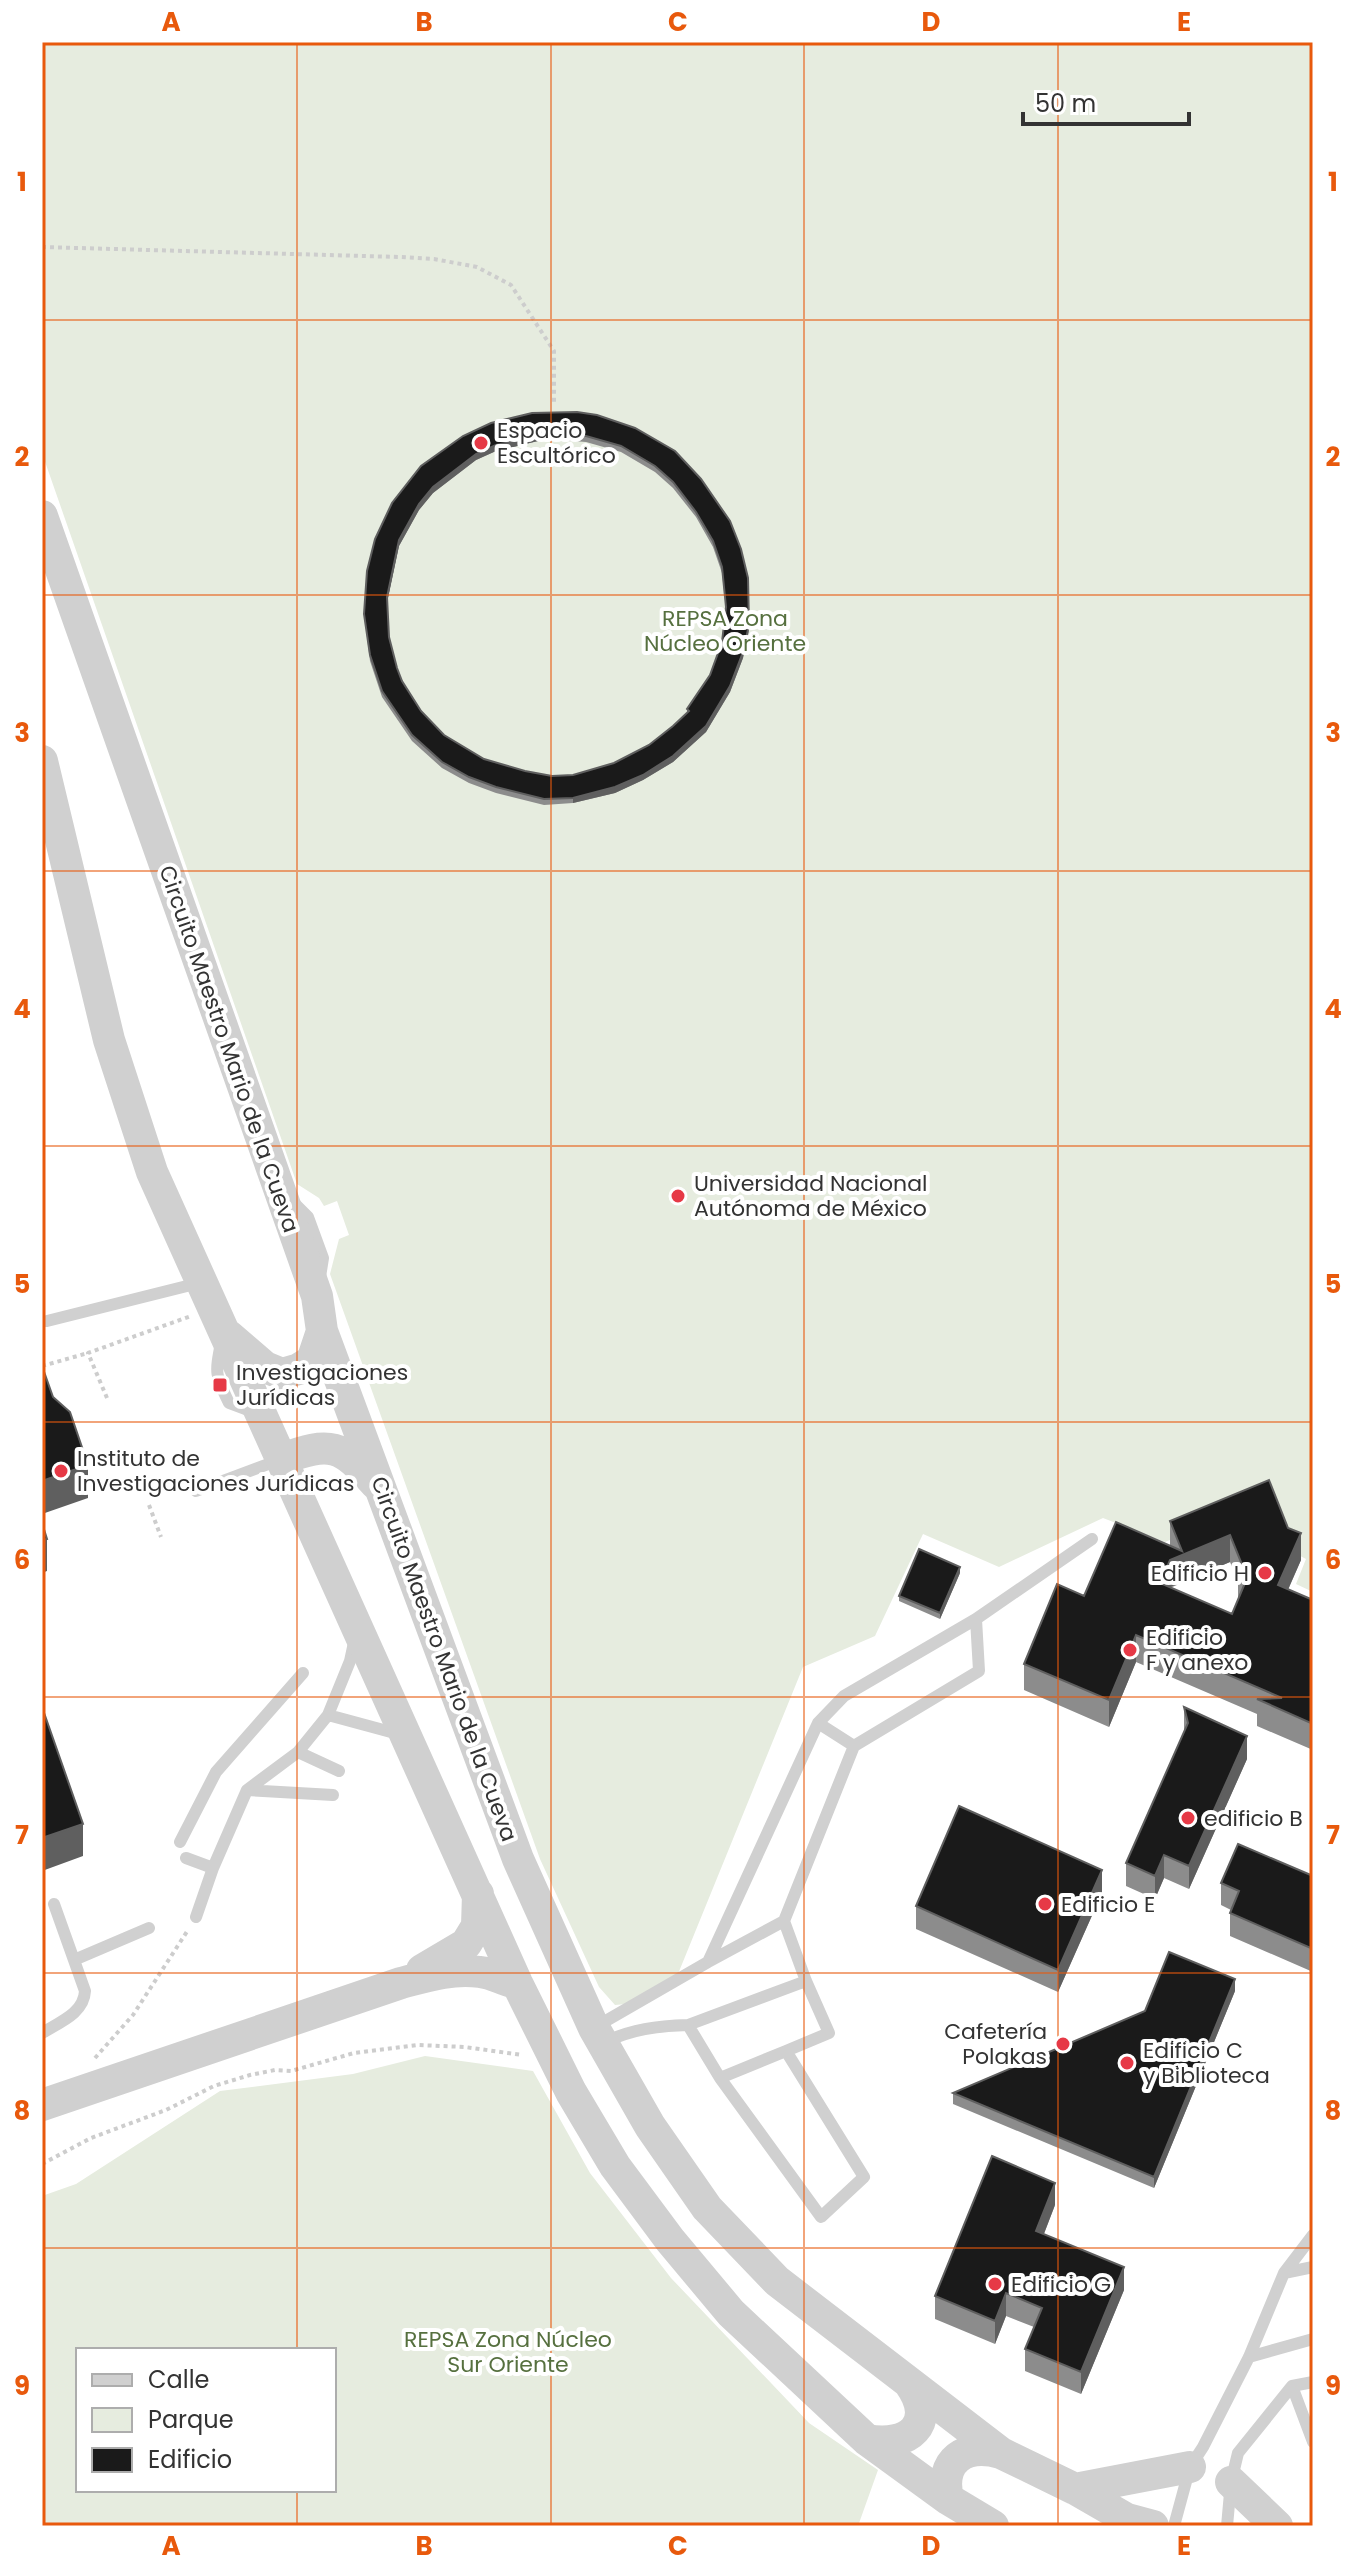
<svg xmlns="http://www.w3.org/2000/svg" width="1355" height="2568" font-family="Poppins,sans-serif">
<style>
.green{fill:#e6ecdf;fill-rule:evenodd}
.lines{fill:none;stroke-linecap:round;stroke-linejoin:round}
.path{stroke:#cdcdcd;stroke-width:4;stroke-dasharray:4 4;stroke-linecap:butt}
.service{stroke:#d0d0d0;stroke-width:12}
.tertiary{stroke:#d0d0d0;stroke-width:32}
.wall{fill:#8c8c8c;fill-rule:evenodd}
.shaded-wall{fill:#5f5f5f}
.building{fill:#1a1a1a;stroke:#5f5f5f;stroke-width:2;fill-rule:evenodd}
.grid{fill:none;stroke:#e8590c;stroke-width:2;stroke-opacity:0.55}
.poi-dot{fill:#e63946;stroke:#fff;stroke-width:3}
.labels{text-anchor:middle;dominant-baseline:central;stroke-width:8;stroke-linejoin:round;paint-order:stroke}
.poi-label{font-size:22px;fill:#333;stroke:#fff;text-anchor:start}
.park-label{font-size:22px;fill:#56703f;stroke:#fff}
.street-label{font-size:22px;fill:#333;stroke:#fff}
.neatline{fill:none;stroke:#e8590c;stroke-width:3}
.grid-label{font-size:26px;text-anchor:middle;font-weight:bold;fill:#e8590c}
</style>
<rect width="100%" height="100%" fill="#fff"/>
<!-- green -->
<path class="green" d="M42 42H1313V1592L1296 1584 1306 1559 1291 1551 1270 1500 1165 1542 1103 1518 999 1567 923 1534 875 1636 803 1667 678 1974 626 2004 615 2005 599 1987 540 1859 330 1274 339 1239 349 1235 337 1201 324 1206 319 1198 297 1184 42 453Z
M425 2056 533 2071 590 2173 671 2278 809 2423 878 2470 858 2526H42V2196L76 2184 220 2091 353 2074ZM78 2350H334V2490H78Z"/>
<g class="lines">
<!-- path -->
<path class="path" d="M42 247 400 257 434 259 477 267 511 285 554 351V404
M42 1366 88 1353
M107 1398 88 1353 191 1316
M149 1505 161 1537
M95 2058 133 2015 188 1930
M42 2164 91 2138 166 2110 214 2086 250 2075 275 2070 291 2071 354 2053 417 2045 465 2047 522 2055"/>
<!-- service -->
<path class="service" d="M295 1204 308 1217 323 1258 320 1277
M47 1321 199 1283
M221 1343C215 1374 215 1374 229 1403L253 1412
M196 1491 279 1460
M328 1715 402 1735
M818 1723 854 1746
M298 1752 339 1771
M247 1790 333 1795
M180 1842 216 1772 303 1673
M186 1858 213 1868
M196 1917 213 1868 247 1790 298 1752 328 1715 350 1661 355 1638
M74 1960 149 1928
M708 1962 784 1921
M688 2025 806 1981
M597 2026 708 1962 818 1723 844 1696 976 1619 1092 1539
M42 2033C60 2022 84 2013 85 1991L54 1904
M603 2043C631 2029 658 2026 688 2025L720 2078 821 2217 864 2177 786 2051 829 2033 806 1981 784 1921 854 1746 979 1671 976 1619
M720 2078 786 2051
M1284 2273 1313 2235
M1249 2357 1313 2339
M1292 2386 1313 2442
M1174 2526 1190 2467 1203 2447 1249 2357 1284 2273 1313 2267
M1227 2526 1231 2482 1238 2453 1292 2386 1313 2382"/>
<!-- tertiary -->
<path class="tertiary" d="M42 516 317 1296 322 1331 518 1859 594 2028 650 2126 707 2208 777 2281 1001 2453 1075 2489 1127 2519 1153 2526
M42 761 109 1040 152 1172 517 1983 571 2092 615 2166 670 2240 731 2313 867 2440 948 2499 993 2526
M229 1336 265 1367 282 1374 299 1369 312 1361 322 1331
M282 1459C331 1441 341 1444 376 1484
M422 1970 466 1944 477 1926 478 1894
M42 2105 401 1983C427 1976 453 1968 480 1972 493 1973 504 1981 517 1983
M867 2440C908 2448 938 2424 910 2384
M1231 2482 1277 2526
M1075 2489 1190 2467
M948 2499C939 2460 965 2443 1001 2453"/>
</g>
<!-- wall -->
<path class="wall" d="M577 412 701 479 749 631 743 658 730 692 706 732 673 762 643 780 615 793 573 803 544 805 496 793 469 783 442 768 412 741 382 697 370 661 364 614 421 466ZM561 440 586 442 621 452 655 472 673 488 696 517 713 547 722 573 726 610 722 642 710 675 687 709V713L673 726 649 745 614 763 573 775 552 776 525 771 484 759 444 735 421 711 402 681 397 668 389 637 387 602 399 546 419 510 433 493 476 460 496 451 538 441Z
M1269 1480 1301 1560 1288 1590 1313 1600V1750L1257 1726V1714L1136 1662 1109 1727 1024 1690V1664L1084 1596 1170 1545V1521ZM1230 1562 1238 1580V1602L1232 1614 1170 1588Z
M960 1573 940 1619 899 1601V1596Z
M1184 1707 1247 1759 1189 1889 1164 1878 1155 1899 1126 1886V1863L1184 1732Z
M1313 1876V1972L1230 1936V1913L1231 1910 1221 1905V1883Z
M1102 1893 1058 1992 916 1929V1906Z
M1235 1991 1154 2188 953 2104V2093Z
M1055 2205 1044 2234 1124 2290 1081 2394 1025 2371V2349L1034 2327 1006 2316 995 2344 935 2319V2296Z"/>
<!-- shaded-wall -->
<path class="shaded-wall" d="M538 436V441L496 451 476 460 433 493 419 510 399 546 387 603V597L399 540 419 504 433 487 476 454 496 445Z
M749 625 743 658 730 692 706 732 673 762 643 780 615 793 573 803V798L643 775Z
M88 1465V1498L42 1514V1481Z
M1301 1533V1560L1278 1612V1585Z
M1230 1535V1562L1170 1587 1160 1610V1583L1170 1560Z
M47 1539V1571L42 1573V1540Z
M960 1567V1573L940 1619V1613Z
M1136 1635V1662L1109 1727V1700Z
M1247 1736V1759L1189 1889V1866Z
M83 1824V1856L42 1871V1838Z
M1164 1855V1878L1155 1899V1876Z
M1102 1870V1893L1058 1992V1970Z
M1235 1979V1991L1154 2188V2177Z
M1055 2183V2205L1036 2254V2231Z
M1124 2267V2290L1081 2394V2372Z
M1006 2293V2316L995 2344V2321Z"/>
<!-- building -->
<path class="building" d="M577 412 597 415 635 428 675 451 701 479 730 521 741 549 748 578 749 625 743 652 730 686 706 726 673 756 643 775 615 787 573 798 544 799 496 787 469 777 442 762 412 735 382 691 370 655 364 614 367 571 375 539 392 503 421 466 463 436 491 423 532 413ZM561 434 586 436 621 446 655 466 673 482 696 512 713 541 722 567 726 607 722 642 710 675 687 709 689 711 673 726 649 745 614 763 573 775 552 776 525 771 484 759 444 735 421 711 402 681 397 668 389 637 387 597 399 540 419 504 433 487 476 454 496 445 538 436Z
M42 1366 53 1397 70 1412 88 1465 42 1481Z
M1269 1480 1288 1528 1301 1533 1278 1585 1313 1600V1724L1257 1699 1282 1698 1136 1635 1109 1700 1024 1664 1057 1584 1084 1596 1116 1522 1182 1551 1170 1521ZM1230 1535 1243 1567 1238 1580 1245 1583 1232 1614 1160 1583 1170 1560Z
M42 1523 47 1539 42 1540Z
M919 1549 960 1567 940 1613 899 1596Z
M42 1707 83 1824 42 1838Z
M1184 1707 1247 1736 1189 1866 1164 1855 1155 1876 1126 1863 1188 1723Z
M959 1806 1102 1870 1058 1970 916 1906Z
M1238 1844 1313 1876V1949L1230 1913 1239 1891 1221 1883Z
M1169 1952 1235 1979 1154 2177 953 2093 1145 2011Z
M992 2156 1055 2183 1036 2231 1124 2267 1081 2372 1025 2349 1042 2308 1006 2293 995 2321 935 2296Z"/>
<!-- grid -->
<path class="grid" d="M297 42V2350M551 42V2526M804 42V2526M1058 42V2526M42 320H1313M42 595H1313M42 871H1313M42 1146H1313M42 1422H1313M42 1697H1313M42 1973H1313M42 2248H1313M297 2490V2526"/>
<!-- markers -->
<g class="poi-dot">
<circle cx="481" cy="443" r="8"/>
<circle cx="678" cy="1196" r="8"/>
<rect x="212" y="1377" width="16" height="16" rx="4"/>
<circle cx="61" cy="1471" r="8"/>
<circle cx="1265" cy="1573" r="8"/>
<circle cx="1130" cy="1650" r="8"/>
<circle cx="1188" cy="1818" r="8"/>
<circle cx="1045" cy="1904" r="8"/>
<circle cx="1063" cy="2044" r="8"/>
<circle cx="1127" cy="2063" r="8"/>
<circle cx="995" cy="2284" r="8"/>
</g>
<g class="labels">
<!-- poi labels -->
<g class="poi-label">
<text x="497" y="430">Espacio<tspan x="497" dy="25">Escultórico</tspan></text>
<text x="694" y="1183">Universidad Nacional<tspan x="694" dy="25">Autónoma de México</tspan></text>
<text x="236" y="1372">Investigaciones<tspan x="236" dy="25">Jurídicas</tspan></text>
<text x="77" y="1458">Instituto de<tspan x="77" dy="25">Investigaciones Jurídicas</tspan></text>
<text x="1249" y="1573" text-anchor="end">Edificio H</text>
<text x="1146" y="1637">Edificio<tspan x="1146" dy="25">F y anexo</tspan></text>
<text x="1204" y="1818">edificio B</text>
<text x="1061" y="1904">Edificio E</text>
<text x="1047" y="2031" text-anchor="end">Cafetería<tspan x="1047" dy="25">Polakas</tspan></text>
<text x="1143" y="2050">Edificio C<tspan x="1143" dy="25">y Biblioteca</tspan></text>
<text x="1011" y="2284">Edificio G</text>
</g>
<!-- park labels -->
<g class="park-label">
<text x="725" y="618">REPSA Zona<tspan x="725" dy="25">Núcleo Oriente</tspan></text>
<text x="508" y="2339">REPSA Zona Núcleo<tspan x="508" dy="25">Sur Oriente</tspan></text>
</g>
<!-- street labels -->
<g class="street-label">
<text transform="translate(229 1049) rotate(71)">Circuito Maestro Mario de la Cueva</text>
<text transform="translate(444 1659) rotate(70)">Circuito Maestro Mario de la Cueva</text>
</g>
</g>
<!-- border -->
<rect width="1355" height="2568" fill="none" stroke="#ffffff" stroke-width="88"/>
<!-- legend -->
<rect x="76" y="2348" width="260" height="144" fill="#ffffff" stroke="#adadad" stroke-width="2"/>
<rect x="92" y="2374" width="40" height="12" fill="#d0d0d0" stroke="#adadad" stroke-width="2"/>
<text x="148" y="2388" font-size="24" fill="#333333">Calle</text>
<rect x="92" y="2408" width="40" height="24" fill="#e6ecdf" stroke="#adadad" stroke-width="2"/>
<text x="148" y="2428" font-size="24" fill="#333333">Parque</text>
<rect x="92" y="2448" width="40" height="24" fill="#1a1a1a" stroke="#adadad" stroke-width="2"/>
<text x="148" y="2468" font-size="24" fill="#333333">Edificio</text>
<!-- scale -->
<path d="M1023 112v12h166v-12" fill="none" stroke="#333333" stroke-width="4"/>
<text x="1035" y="112" font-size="24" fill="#333333" stroke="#ffffff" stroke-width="6" paint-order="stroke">50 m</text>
<rect x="44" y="44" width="1267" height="2480" class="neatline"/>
<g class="grid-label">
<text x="171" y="31">A</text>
<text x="424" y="31">B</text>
<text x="678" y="31">C</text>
<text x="931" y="31">D</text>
<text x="1184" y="31">E</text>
<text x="22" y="191">1</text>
<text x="1333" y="191">1</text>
<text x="22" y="466">2</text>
<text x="1333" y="466">2</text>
<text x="22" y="742">3</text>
<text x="1333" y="742">3</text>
<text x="22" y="1018">4</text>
<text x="1333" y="1018">4</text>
<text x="22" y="1293">5</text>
<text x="1333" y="1293">5</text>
<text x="22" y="1569">6</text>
<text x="1333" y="1569">6</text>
<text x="22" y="1844">7</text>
<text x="1333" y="1844">7</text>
<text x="22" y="2120">8</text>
<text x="1333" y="2120">8</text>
<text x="22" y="2395">9</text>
<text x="1333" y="2395">9</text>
<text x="171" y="2555">A</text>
<text x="424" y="2555">B</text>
<text x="678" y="2555">C</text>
<text x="931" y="2555">D</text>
<text x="1184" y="2555">E</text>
</g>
</svg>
